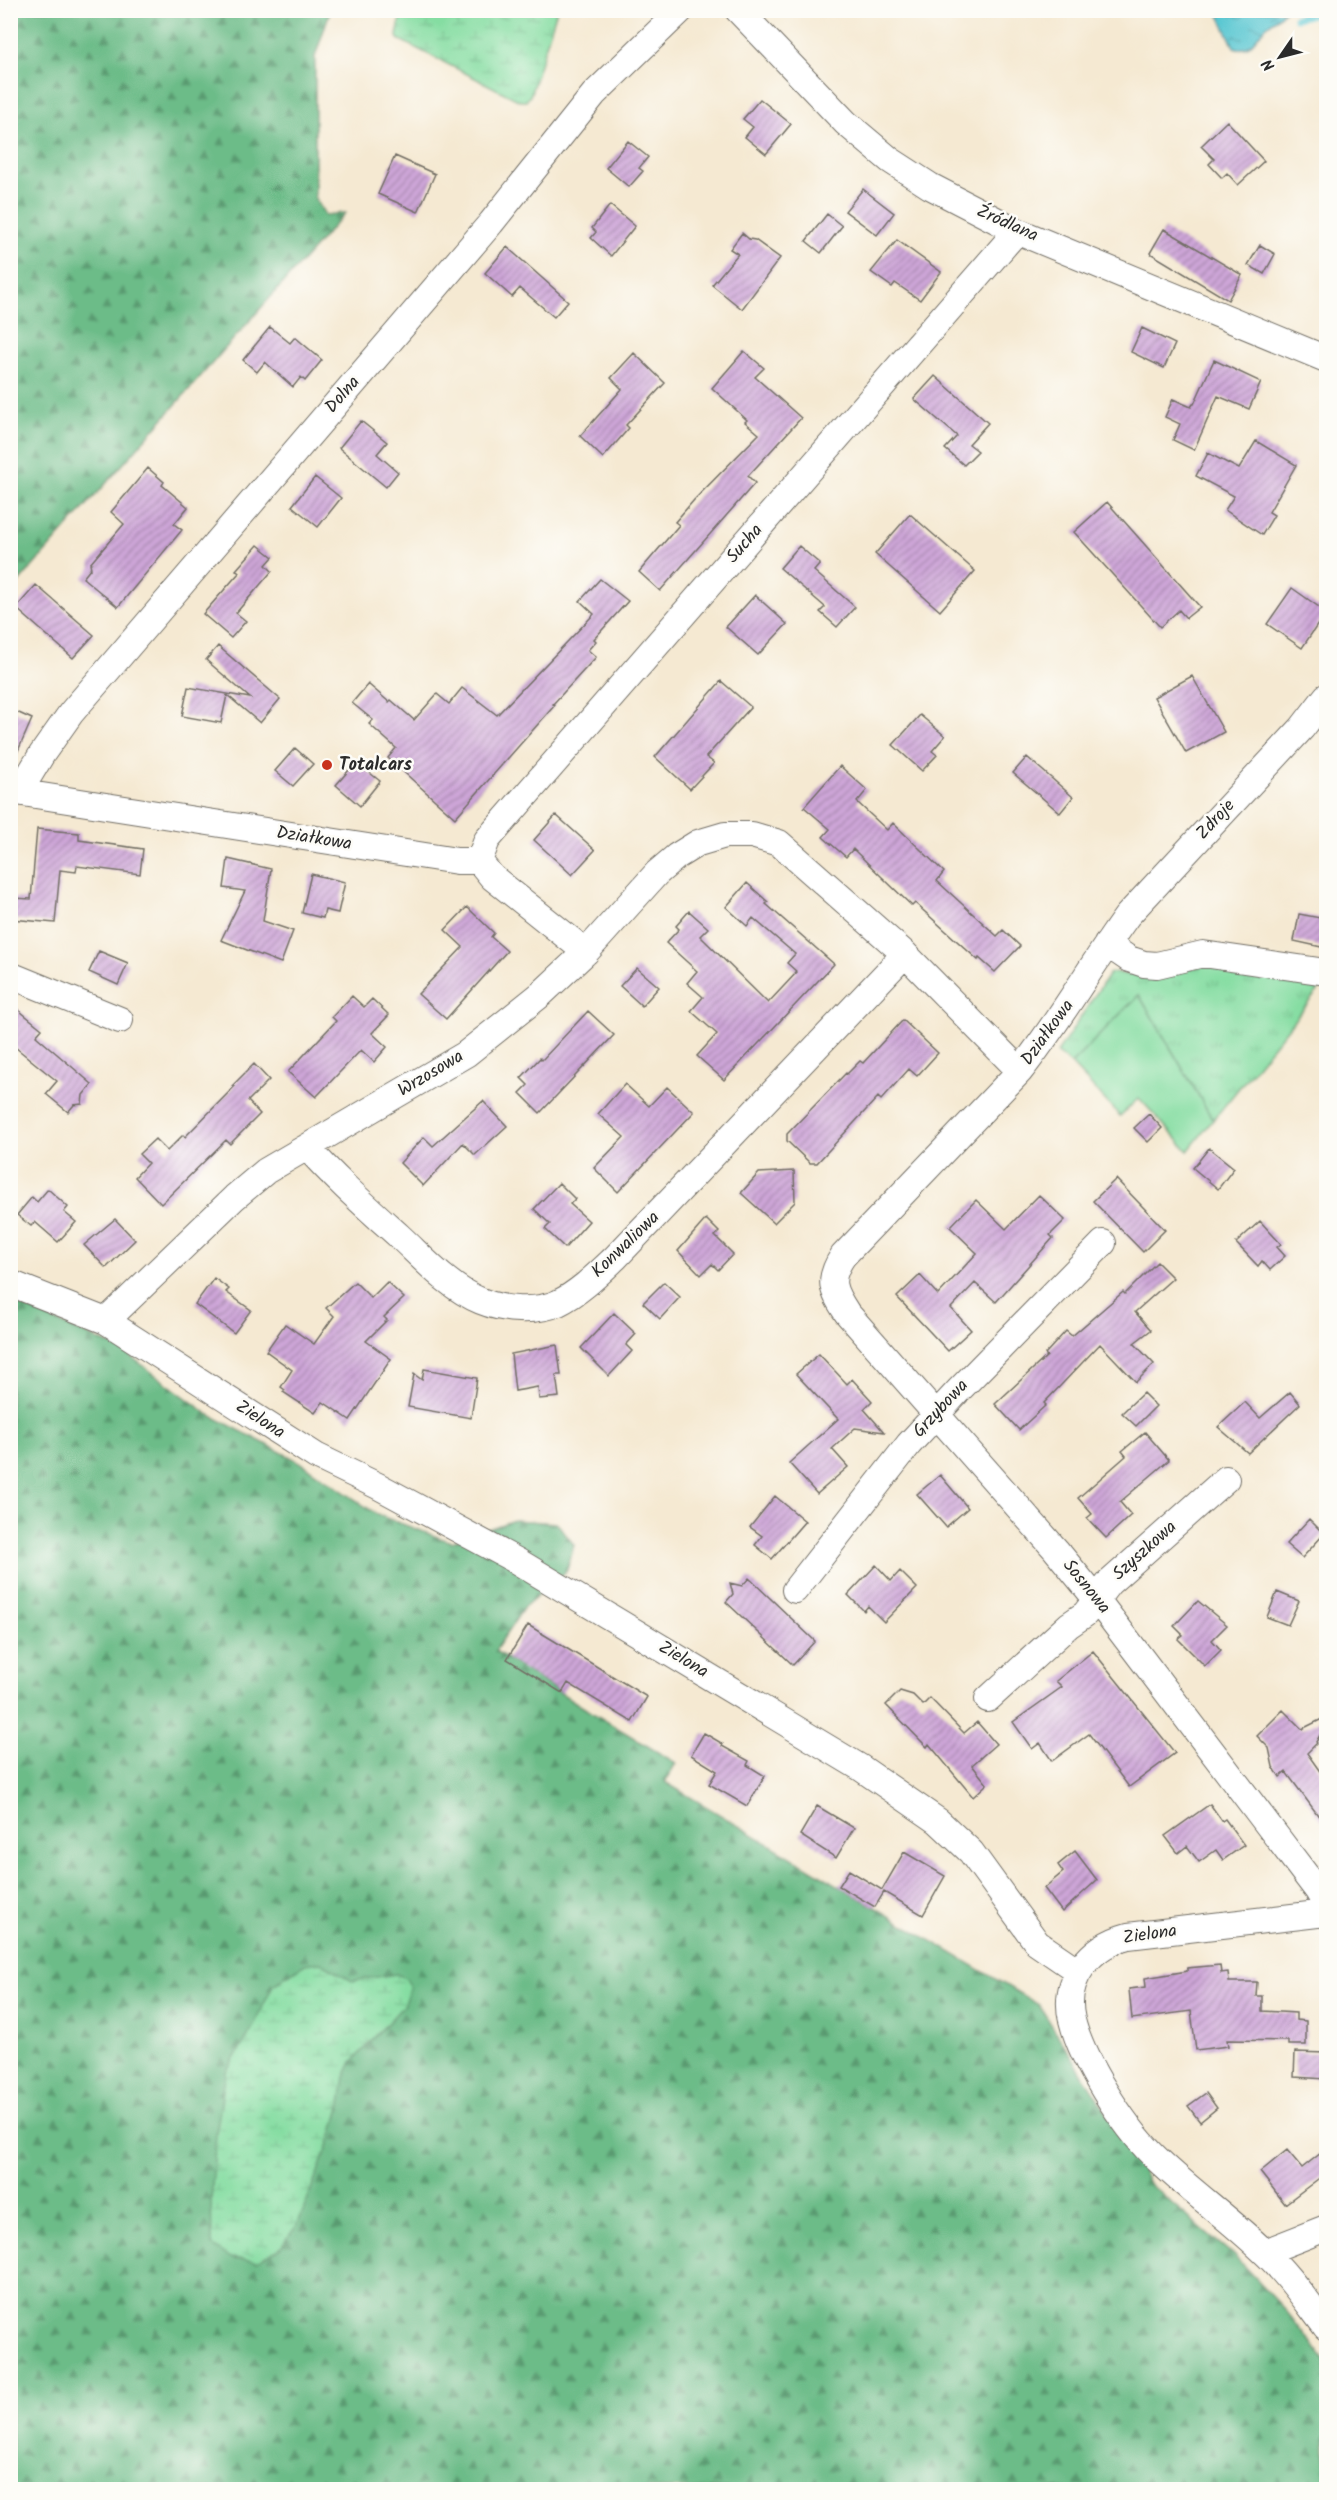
<svg xmlns="http://www.w3.org/2000/svg" width="1337" height="2500" font-family="Kalam,sans-serif">
<style>
.grass{fill:url(#grass-tufts);stroke:#588466;stroke-width:1.5}
.forest{fill:url(#forest-firs);stroke:#4c745a;stroke-width:1.5}
.wetland{fill:url(#wetland-marsh);stroke:#588466;stroke-width:1.5}
.park{fill:#85dda2;stroke:#588466;stroke-width:1.5}
.water{fill:url(#water-ripples);stroke:#42797e;stroke-width:1.5}
.lines{fill:none;stroke-linecap:round;stroke-linejoin:round}
.stream{stroke:#5ac7d2;stroke-width:7}
.building{fill:url(#building-hatch)}
.minor-casing{stroke:#726e65;stroke-width:28}
.minor{stroke:#fff;stroke-width:26}
.poi-dot{fill:#c8321e;stroke:#fdfcf7;stroke-width:2}
.labels{text-anchor:middle;dominant-baseline:central;stroke-width:5;stroke-linejoin:round;paint-order:stroke}
.street-label{font-size:18px;fill:#2b2b2b;stroke:#fdfcf7}
.poi-label{font-size:18px;font-weight:bold;fill:#2b2b2b;stroke:#fdfcf7;text-anchor:start}
</style>
<defs>
<pattern id="grass-tufts" width="24" height="20" patternUnits="userSpaceOnUse" patternTransform="scale(1.5)"><rect width="24" height="20" fill="#85dda2"/><path d="M3 7l-1-3M5 7V3M7 7l1-3M15 17l-1-3M17 17v-4M19 17l1-3" fill="none" stroke="#73be8c"/></pattern>
<pattern id="forest-firs" width="22" height="20" patternUnits="userSpaceOnUse" patternTransform="scale(1.5)"><rect width="22" height="20" fill="#6cbc88"/><path d="M5 1l3.5 6h-7zM16 11l3.5 6h-7z" fill="#59996f"/></pattern>
<pattern id="wetland-marsh" width="20" height="14" patternUnits="userSpaceOnUse" patternTransform="scale(1.5)"><rect width="20" height="14" fill="#85dda2"/><path d="M1 5h8M5 5V1M11 12h8M15 12V8" fill="none" stroke="#73be8c"/></pattern>
<pattern id="water-ripples" width="26" height="14" patternUnits="userSpaceOnUse" patternTransform="scale(1.5)"><rect width="26" height="14" fill="#5ac7d2"/><path d="M2 4q2-2 4 0t4 0M15 11q2-2 4 0t4 0" fill="none" stroke="#4ba2ab"/></pattern>
<pattern id="building-hatch" width="6" height="6" patternUnits="userSpaceOnUse" patternTransform="scale(1.5)"><rect width="6" height="6" fill="#cea6d8"/><path d="M-1 1l2-2M0 6l6-6M5 7l2-2" fill="none" stroke="#a787af"/></pattern>
</defs>
<rect width="100%" height="100%" fill="#fdfcf7"/>
<filter id="ink" filterUnits="userSpaceOnUse"><feTurbulence type="fractalNoise" baseFrequency=".0167" numOctaves="2"/><feDisplacementMap in="SourceGraphic" scale="12" xChannelSelector="R" yChannelSelector="G"/><feConvolveMatrix kernelMatrix="1 2 1 2 8 2 1 2 1" color-interpolation-filters="sRGB"/></filter>
<filter id="wash" filterUnits="userSpaceOnUse"><feTurbulence type="fractalNoise" baseFrequency=".008" numOctaves="4" result="noise"/><feDisplacementMap in="SourceGraphic" scale="24" xChannelSelector="R" yChannelSelector="G"/><feGaussianBlur stdDeviation="1.35" result="paint"/><feColorMatrix in="noise" values="0 0 0 0 0 0 0 0 0 0 0 0 0 0 0 0 0 1.4 0 .05"/><feComposite in="paint" operator="in"/></filter>
<g filter="url(#wash)">
<rect width="100%" height="100%" fill="#f5e9d2"/>
<!-- grass -->
<path class="grass" d="M1199 961 1326 981 1213 1120 1139 995 1071 1064 1057 1053 1109 974 1115 972 1128 975 1132 969Z"/>
<!-- forest -->
<path class="forest" d="M11 10 330 11 315 57V198L325 215 345 213 11 591Z
M10 1301 122 1350 208 1414 300 1462 378 1515 451 1542 514 1520 557 1523 574 1545 567 1570 524 1607 495 1651 586 1709 676 1763 665 1782 1039 2005 1134 2156 1150 2185 1232 2254 1287 2312 1326 2362V2489H11Z"/>
<!-- wetland -->
<path class="wetland" d="M557 10 530 96 526 101H520L398 39 397 36 402 11Z
M321 1962 352 1981 396 1974 406 1978 410 1988 403 2006 352 2062 345 2077 341 2104 333 2133 298 2224 279 2249 257 2261 231 2258 212 2245 211 2200 216 2134 226 2072 251 2031 273 1985 305 1964Z"/>
<!-- park -->
<path class="park" d="M1139 995 1213 1120 1188 1151 1139 1098 1120 1116 1071 1064Z"/>
<!-- water -->
<path class="water" d="M1217 11H1284C1279 18 1274 20 1267 26 1256 35 1251 54 1234 47Z"/>
<g class="lines">
<!-- stream -->
<path class="stream" d="M1296 18 1326 11"/>
</g>
<g id="blocks">
<!-- building -->
<path class="building" d="M760 99 791 124 766 154 745 137 753 127 743 119Z
M1227 121 1264 161 1238 185 1227 173 1222 178 1209 164 1214 159 1201 146Z
M628 141 648 157 639 168 643 171 629 187 606 168Z
M395 156 435 174 418 212 378 194Z
M863 189 894 213 877 235 845 211Z
M610 205 635 226 611 256 591 238 596 232 592 228Z
M827 214 842 226 821 253 806 241Z
M1164 229 1242 275 1228 300 1150 253Z
M742 233 749 239 755 240 780 258 742 309 712 285 738 254 730 249Z
M897 240 941 272 920 300 895 283 892 287 871 272Z
M1260 245 1275 254 1264 274 1248 265Z
M507 247 568 301 554 317 520 288 512 297 485 273Z
M270 327 290 343 295 337 322 360 305 381 301 377 293 387 265 362 257 372 243 360Z
M1142 328 1175 344 1164 368 1131 352Z
M744 351 764 368 755 377 801 418 748 476 755 483 660 591 639 572 679 525 675 522 694 500 759 434 745 422 747 420 712 388Z
M634 353 665 383 626 425 629 428 603 458 580 436 622 389 611 378Z
M1214 360 1261 382 1249 409 1218 396 1194 450 1173 440 1180 424 1165 417 1173 399 1191 407 1193 404H1194Z
M935 376 988 423 969 444 978 451 964 465 945 449 957 436 914 399Z
M361 421 387 442 377 454 398 472 386 487 339 448Z
M1256 441 1296 465 1269 512 1274 515 1262 535 1225 510 1234 496 1196 476 1208 453 1239 469Z
M148 468 164 482 162 485 188 507 174 524 182 530 118 607 83 578 91 568 90 564 124 524 111 512Z
M315 477 341 498 318 527 292 506Z
M1107 502 1200 607 1186 618 1179 610 1160 627 1074 532Z
M910 514 975 571 940 611 875 554Z
M258 545 273 557 266 565 272 571 236 613 246 621 231 638 203 614 239 573 236 570Z
M799 546 820 564 814 571 855 607 837 627 820 612 825 607 780 568Z
M600 579 628 601 594 639 596 641 588 650 596 657 553 704 555 705 455 818 388 758 396 748 369 724 373 720 352 703 368 684 389 702 391 700 414 720 437 694 449 704 462 688 497 715 594 614 580 601Z
M36 585 94 635 73 658 16 608Z
M1292 588 1326 612 1302 648 1267 624Z
M755 595 787 624 758 655 726 627Z
M218 646 280 699 260 723 227 695 221 723 182 716 188 687 250 698 206 660Z
M1192 676 1224 732 1186 753 1154 697Z
M721 681 751 707 706 757 714 763 690 789 655 757Z
M10 709 32 719 10 769Z
M920 715 945 736 932 751 937 755 922 771 893 745Z
M295 748 313 764 293 786 275 771Z
M1027 757 1073 797 1060 813 1013 773Z
M356 762 380 781 360 806 336 785Z
M840 766 867 790 857 802 887 830 893 823 944 872 937 881 997 936 1003 930 1020 946 995 972 979 958 978 960 915 903 912 906 853 849 846 857 823 837 830 829 804 807Z
M556 815 595 850 572 875 534 840Z
M37 829 79 833V840L143 849 140 874 77 866 76 872 60 870 55 923 11 919 13 898 31 899Z
M228 859 271 869 263 921 293 931 281 963 221 940 245 891 224 888Z
M311 874 345 882 338 913 325 910 323 918 302 913Z
M747 883 768 902 766 904 834 964 724 1080 697 1056 717 1034 691 1011 703 997 687 983 697 971 666 943 679 929 676 926 689 911 708 928 700 936 768 1003 797 972 787 963 795 954 753 918 747 926 726 907Z
M467 907 494 933 491 937 507 951 446 1019 418 994 463 947 445 930Z
M1299 914 1326 919V948L1294 941Z
M99 951 128 963 118 985 89 972Z
M637 968 659 987 642 1006 620 986Z
M352 996 364 1007 372 999 389 1015 372 1033 387 1047 374 1062 361 1050 316 1097 288 1072 336 1021 332 1017Z
M10 1003 42 1029 36 1036 92 1084 83 1095 82 1104 74 1105 68 1112 46 1094 57 1081 10 1043Z
M588 1011 614 1035 540 1113 520 1093 528 1085 521 1078 540 1058 542 1060Z
M903 1020 938 1053 917 1076 909 1069 881 1100 878 1097 817 1163H810L787 1141V1134L846 1073 847 1074 860 1061 863 1063Z
M254 1064 269 1080 248 1101 260 1114 230 1144 226 1140 161 1204 135 1177 148 1163 139 1154 155 1139 167 1151 183 1135 185 1137 234 1087 232 1086Z
M625 1084 649 1106 667 1087 694 1112 618 1192 594 1168 624 1137 598 1114Z
M483 1101 507 1126 475 1155 463 1143 423 1186 400 1163 424 1137 433 1146Z
M1149 1114 1162 1128 1148 1142 1134 1128Z
M1209 1148 1234 1168 1218 1189 1193 1168Z
M794 1171 795 1202 774 1223 741 1193 759 1173Z
M1116 1179 1165 1230 1143 1252 1093 1201Z
M559 1183 575 1199 570 1204 589 1221 565 1248 545 1229 550 1224 534 1209Z
M48 1189 68 1207 64 1212 76 1222 58 1242 35 1222 31 1226 17 1215 32 1197 37 1202Z
M1039 1195 1065 1220 1050 1235 1053 1238 996 1302 975 1283 951 1308 971 1330 948 1351 897 1297 920 1275 938 1295 977 1253 950 1227 976 1200 1006 1229Z
M115 1219 135 1240 106 1268 84 1245Z
M706 1219 719 1232 715 1236 733 1254 718 1270 712 1264 701 1275 678 1251Z
M1260 1221 1281 1244 1277 1247 1285 1256 1270 1270 1262 1261 1258 1266 1236 1243Z
M1157 1262 1173 1278 1135 1312 1151 1330 1134 1343 1154 1364 1136 1382 1100 1344 1044 1403 1046 1405 1019 1430 995 1404 1047 1356 1045 1354 1066 1331 1072 1336 1123 1292 1125 1294Z
M214 1278 229 1289 226 1292 251 1310 234 1333 195 1304Z
M355 1282 371 1298 387 1282 404 1298 384 1317 387 1320 366 1341 391 1359 350 1420 323 1402 315 1413 283 1392 285 1390 281 1387 292 1370 266 1351 285 1324 314 1344 334 1316 326 1308Z
M664 1282 680 1297 660 1319 643 1303Z
M614 1313 636 1334 626 1345 632 1351 609 1376 581 1348Z
M557 1345 561 1375H556L559 1397 539 1399 538 1387 515 1391 511 1354Z
M819 1354 847 1384 852 1379 872 1401 864 1409 884 1432 855 1428 832 1449 848 1467 817 1494 789 1463 838 1419 796 1374Z
M424 1369 477 1378 471 1418 408 1407 414 1374 422 1380Z
M1290 1392 1300 1404 1248 1453 1218 1427 1245 1402 1260 1418Z
M1143 1393 1156 1406 1136 1426 1122 1413Z
M1145 1432 1169 1460 1120 1502 1131 1515 1106 1538 1087 1518 1092 1514 1078 1498 1126 1456 1122 1451Z
M940 1475 968 1508 946 1527 917 1494Z
M775 1496 805 1521 772 1559 755 1545 762 1536 750 1527Z
M1309 1519 1324 1534 1302 1558 1286 1544Z
M876 1565 891 1581 900 1571 917 1588 884 1622 868 1606 864 1611 848 1595Z
M749 1578 815 1641 793 1665 726 1602 733 1594 730 1583 742 1586Z
M1277 1592 1299 1601 1288 1625 1267 1617Z
M1198 1601 1227 1625 1212 1640 1221 1650 1205 1666 1178 1639 1183 1635 1174 1626Z
M528 1625 647 1697 632 1722 568 1683 562 1693 507 1659Z
M1093 1651 1175 1753 1129 1787 1089 1734 1052 1761 1040 1743 1032 1749 1013 1722 1062 1687 1056 1681Z
M900 1691 913 1695 923 1705 930 1698 964 1733 977 1722 996 1744 972 1765 987 1784 973 1797 929 1744 927 1747 886 1705Z
M1283 1710 1302 1729 1326 1717V1725L1316 1742 1317 1743 1307 1753 1326 1780V1826L1286 1772 1280 1777 1273 1767 1269 1748 1257 1736Z
M704 1733 723 1744 722 1746 749 1761 747 1765 765 1776 747 1806 709 1784 717 1771 691 1755Z
M1210 1804 1222 1821 1225 1819 1244 1845 1223 1860 1216 1850 1199 1862 1187 1846 1178 1853 1165 1836Z
M817 1806 854 1828 836 1858 800 1835Z
M1075 1851 1097 1880 1062 1912 1044 1888 1063 1872 1058 1865Z
M904 1852 945 1876 923 1915 884 1892 875 1907 839 1886 849 1870 882 1890Z
M1220 1965 1221 1973 1228 1972 1229 1982H1257L1256 1996H1262V2011L1296 2013V2020L1306 2021V2045H1288V2041L1227 2040 1228 2046 1196 2050 1191 2011 1132 2019 1129 1989 1146 1987 1145 1978 1187 1971V1968Z
M1295 2052 1326 2053V2079L1294 2077Z
M1206 2093 1217 2108 1200 2122 1188 2106Z
M1326 2149V2173L1285 2204 1260 2172 1287 2150 1302 2168Z"/>
</g>
</g>
<g filter="url(#ink)">
<use href="#blocks" fill-opacity="0" stroke="#726e65" stroke-width="1.5"/>
<g class="lines">
<defs>
<path id="minor" d="M738 10 846 123 890 160 930 186 1017 231 1326 359
M10 791 457 861H479L492 877 586 952
M19 792 42 754 71 713 491 223 594 94 681 10
M479 861 487 840 1017 231
M1107 944 1129 959 1144 964 1157 965 1203 954 1326 972
M10 975 120 1020
M1020 1071 843 1256C827 1280 832 1290 847 1313L1056 1550 1097 1600 1318 1891 1326 1905
M307 1147C335 1179 367 1207 399 1236 424 1259 449 1288 481 1301 503 1310 535 1313 558 1303 579 1293 598 1274 615 1258L905 954
M10 1283 106 1321 316 1456 378 1486 517 1561 861 1768 938 1821 971 1852 1037 1943 1078 1971
M106 1321 235 1197 266 1171 466 1054 540 995 586 952 657 873 677 856 698 843 725 835H752L779 843 905 954 1020 1071C1059 1022 1090 967 1127 916L1302 728 1326 697
M795 1590 909 1444 959 1390 1103 1243
M988 1699 1069 1625 1085 1614 1109 1583 1226 1479
M1326 1913 1128 1936C1091 1946 1062 1979 1072 2020 1082 2061 1123 2125 1153 2155 1187 2189 1228 2217 1263 2251 1287 2273 1306 2301 1326 2327
M1265 2252 1326 2228"/>
</defs>
<!-- minor casing -->
<use href="#minor" class="minor-casing"/>
<!-- minor -->
<use href="#minor" class="minor"/>
</g>
</g>
<!-- markers -->
<circle class="poi-dot" cx="327" cy="765" r="6"/>
<g class="labels">
<!-- street labels -->
<g class="street-label">
<text transform="translate(1007 224) rotate(24)">Źródlana</text>
<text transform="translate(343 395) rotate(-49)">Dolna</text>
<text transform="translate(745 544) rotate(-49)">Sucha</text>
<text transform="translate(1216 820) rotate(-47)">Zdroje</text>
<text transform="translate(314 839) rotate(9)">Działkowa</text>
<text transform="translate(1048 1033) rotate(-54)">Działkowa</text>
<text transform="translate(431 1074) rotate(-31)">Wrzosowa</text>
<text transform="translate(626 1245) rotate(-44)">Konwaliowa</text>
<text transform="translate(941 1409) rotate(-47)">Grzybowa</text>
<text transform="translate(260 1420) rotate(33)">Zielona</text>
<text transform="translate(1145 1551) rotate(-42)">Szyszkowa</text>
<text transform="translate(1086 1587) rotate(51)">Sosnowa</text>
<text transform="translate(683 1660) rotate(31)">Zielona</text>
<text transform="translate(1150 1935) rotate(-8)">Zielona</text>
</g>
<!-- poi labels -->
<g class="poi-label">
<text x="339" y="765">Totalcars</text>
</g>
</g>
<!-- margin -->
<rect width="1337" height="2500" fill="none" stroke="#fdfcf7" stroke-width="36"/>
<!-- north arrow -->
<g transform="translate(1280 57) rotate(235)" stroke="#fdfcf7" stroke-width="4.5" paint-order="stroke">
<path d="M0-4.5L10 22L0 15L-10 22Z" fill="#2b2b2b"/>
<text y="-9" font-size="16" font-weight="bold" text-anchor="middle" fill="#2b2b2b">N</text>
</g>
</svg>
